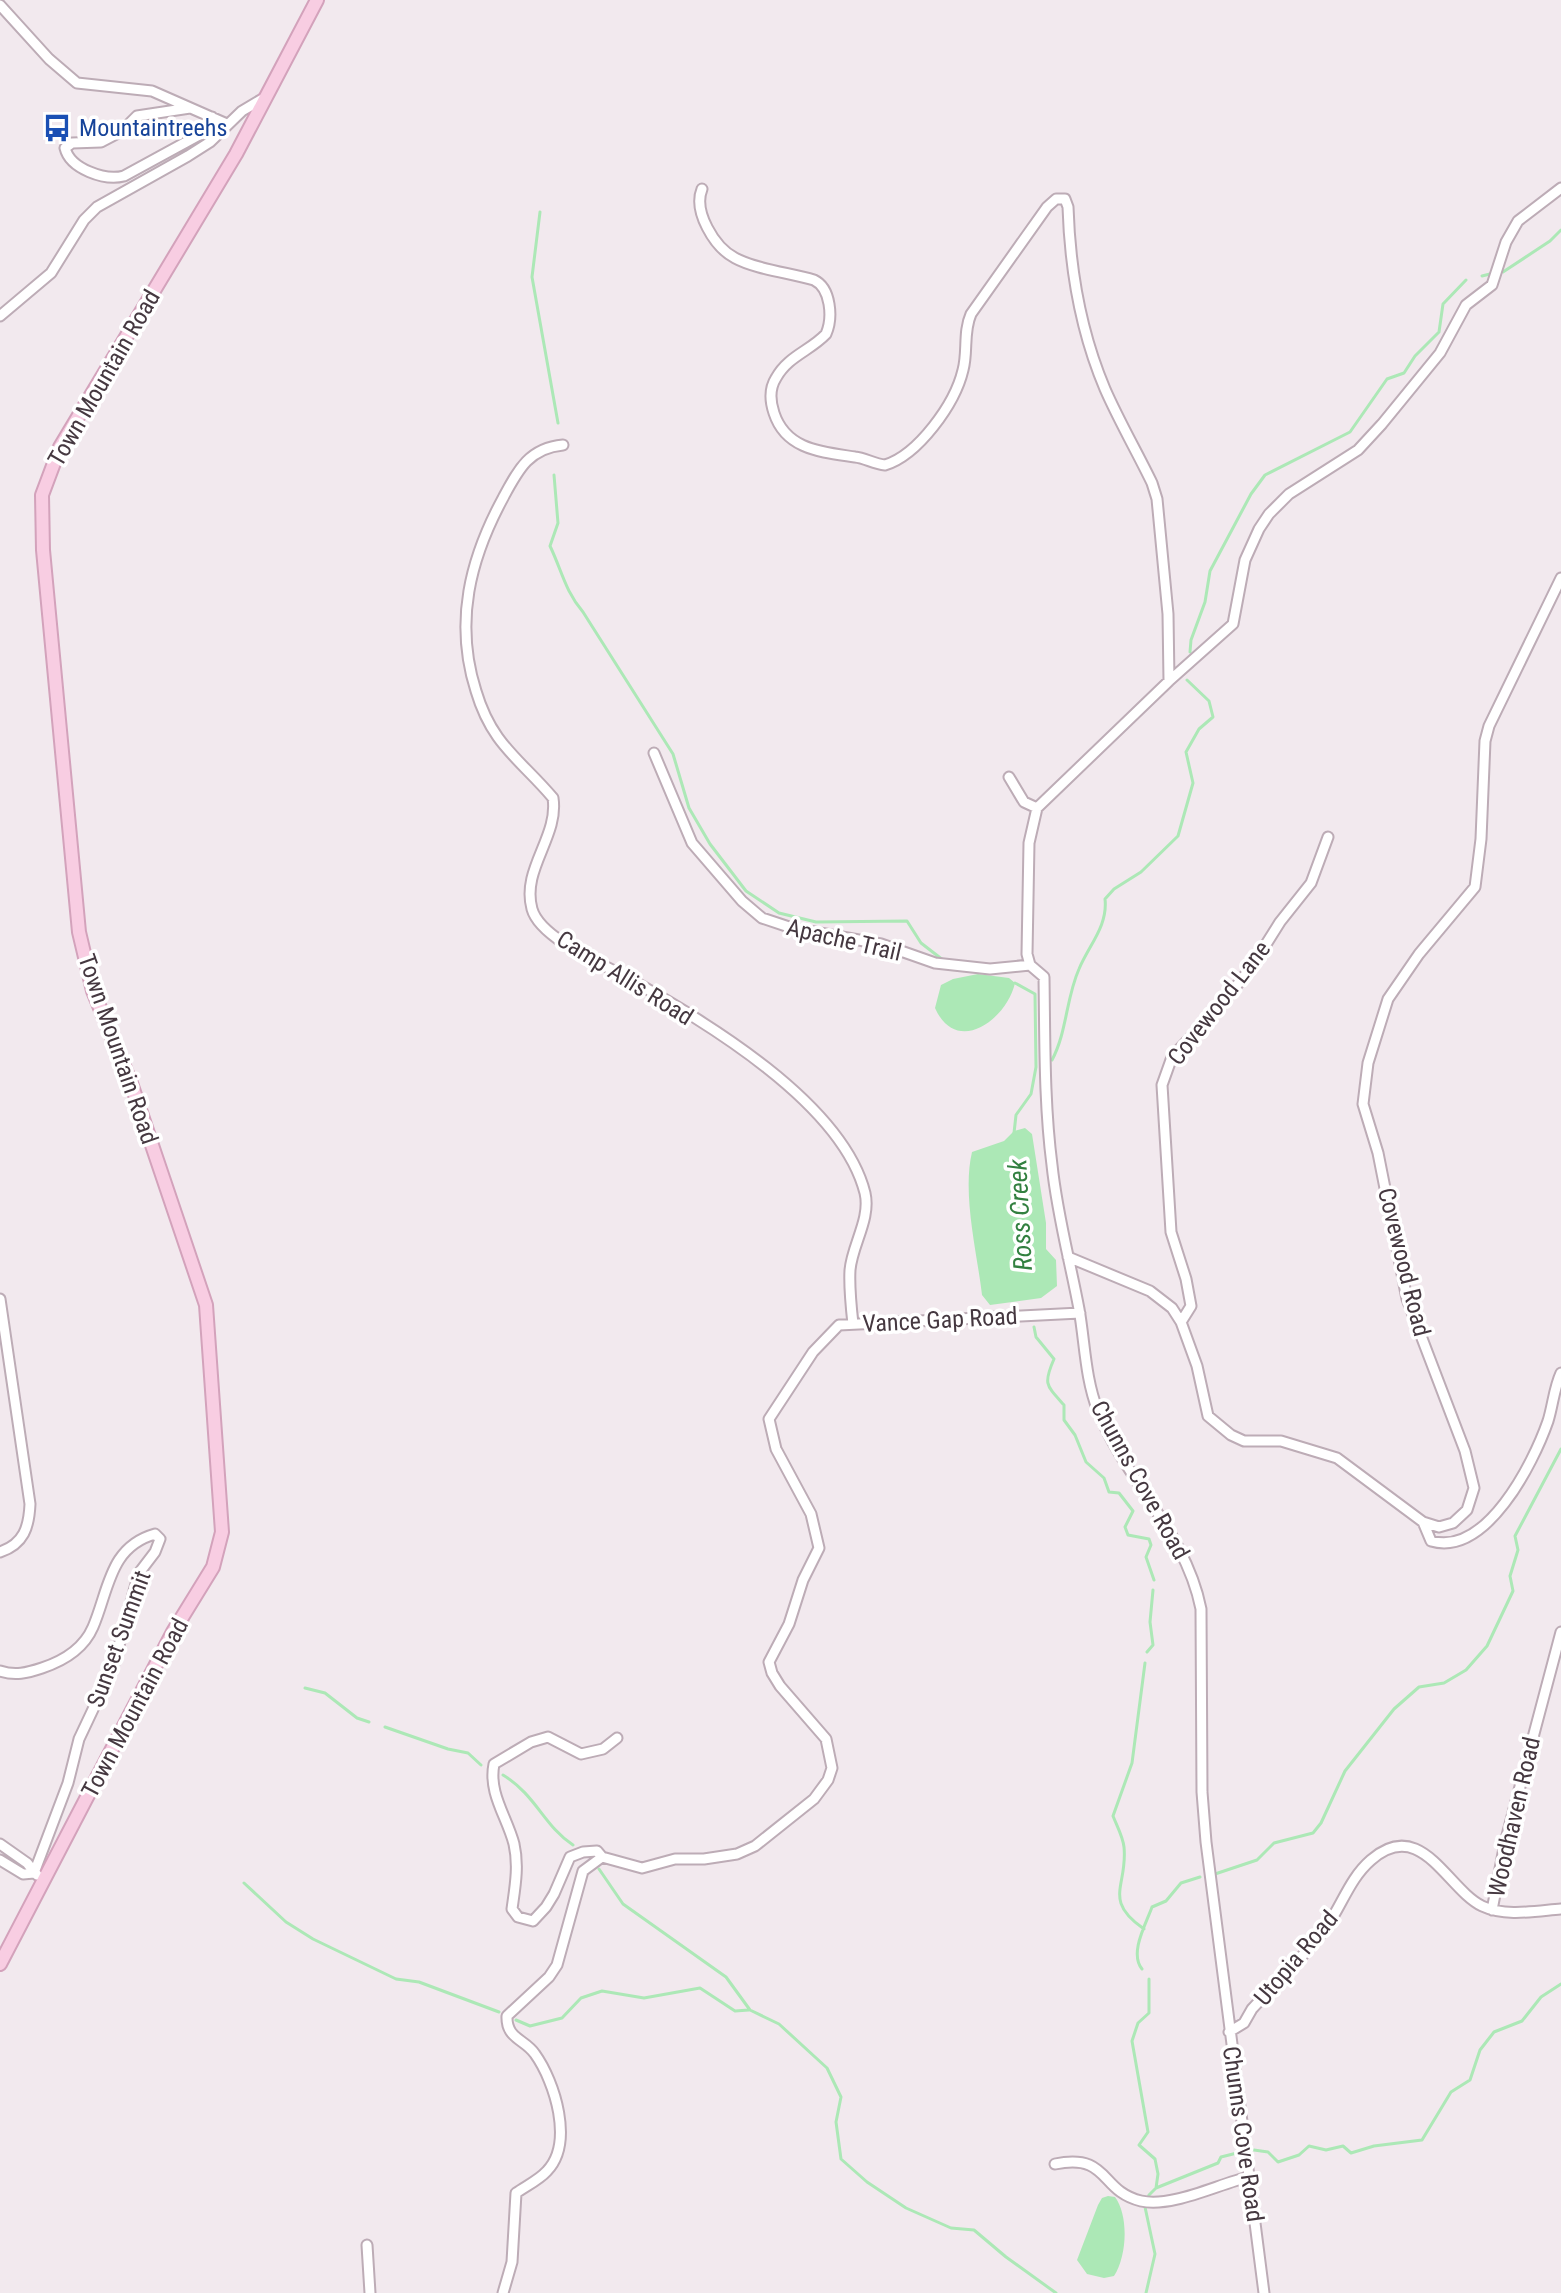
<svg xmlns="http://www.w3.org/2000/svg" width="1561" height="2293" font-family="'Roboto Condensed',sans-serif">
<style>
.water{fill:#ace8b6}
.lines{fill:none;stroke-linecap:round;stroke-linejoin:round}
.stream{stroke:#ace8b6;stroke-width:3}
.minor-casing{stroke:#bdacb6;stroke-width:13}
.secondary-casing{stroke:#d3a2bb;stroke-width:16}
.minor{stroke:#fff;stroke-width:9}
.secondary{stroke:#f8cde2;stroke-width:12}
.labels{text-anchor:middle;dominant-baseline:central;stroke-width:7;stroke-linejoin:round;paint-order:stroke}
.transit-label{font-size:24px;fill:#164399;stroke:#fff;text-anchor:start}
.street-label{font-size:24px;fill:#453840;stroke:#fff}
.water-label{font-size:26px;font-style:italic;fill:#328040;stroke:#fff}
</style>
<rect width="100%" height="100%" fill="#f2e9ee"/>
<!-- water -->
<path class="water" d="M978 974 1009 978 1015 983C1007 1019 957 1057 935 1008L941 985 953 979Z
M1025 1128 1032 1134 1046 1223V1249L1056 1260 1057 1286 1041 1298 990 1305 982 1295C977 1252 962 1194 972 1152L1004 1141 1014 1131Z
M1108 2196 1115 2197C1129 2216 1127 2256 1114 2276L1104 2278 1087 2274 1077 2260 1098 2205 1102 2198Z"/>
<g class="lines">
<!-- stream -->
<path class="stream" d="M540 212 532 277 558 423
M1503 272 1550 241 1561 230
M1482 276 1490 274
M554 475 558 523 550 546C562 571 565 591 583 612L673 754 689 808 710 844 746 891 779 913 816 922 907 921 921 943 943 960
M1190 652 1191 640 1205 602 1210 571 1251 494 1265 475 1350 432 1387 379 1404 373 1415 356 1439 332 1443 304 1466 280
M1052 1060C1067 1032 1066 998 1079 969 1089 945 1108 926 1105 899L1114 889 1141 872 1178 836 1193 783 1186 752 1199 729 1213 717 1209 701 1187 680
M1014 1133 1016 1115 1031 1094 1036 1067 1035 994 1015 983
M1034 1327 1036 1337 1054 1359C1043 1384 1046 1385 1064 1405V1420L1075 1435 1086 1462 1104 1478 1109 1492 1119 1493 1133 1511 1125 1527 1128 1535 1149 1539 1151 1545 1146 1557 1154 1580
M1147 1652 1153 1645 1150 1622 1153 1590
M305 1688 325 1693 357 1718 369 1722
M385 1727 448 1749 468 1753 481 1765
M503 1775C536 1795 544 1826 573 1845
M599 1869 623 1904 726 1977 750 2010 779 2024 827 2068 841 2097 836 2122 841 2159 867 2182 906 2208 951 2228 974 2230 1006 2257 1056 2293
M1215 1874 1257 1860 1274 1843 1313 1833 1321 1823 1345 1771 1394 1709 1419 1687 1444 1683 1466 1670 1487 1646 1513 1591 1510 1576 1518 1550 1515 1536 1561 1449
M244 1883 286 1922 313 1939 396 1979 419 1982 499 2012
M1144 1929C1102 1900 1128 1886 1124 1847 1123 1837 1117 1826 1113 1816L1132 1763 1145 1663
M1142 1969C1129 1953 1146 1924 1152 1907L1166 1901 1181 1883 1200 1877
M516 2020 530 2026 562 2018 581 1998 602 1991 644 1998 700 1988 735 2011 749 2010
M1254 2150 1268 2152 1278 2162 1299 2155 1309 2146 1326 2150 1343 2146 1351 2153 1374 2146 1422 2140 1451 2092 1470 2080 1480 2050 1494 2032 1522 2021 1541 1997 1561 1984
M1156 2188 1218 2163 1221 2157 1237 2153
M1146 2293 1155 2254 1145 2207 1149 2195 1156 2188 1158 2174 1155 2159 1139 2145 1148 2132 1132 2041 1138 2023 1149 2013V1979"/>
<defs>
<path id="minor" d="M0 5 49 59 77 83 152 91 227 124
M190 108 137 116 122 131 101 142 72 143 65 148C70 169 105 181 124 176L201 134 212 117
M702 189C693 211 714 247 735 258 755 269 790 273 814 280 831 288 833 318 826 334 810 351 788 356 776 378 769 389 770 401 774 413 786 450 822 452 855 457 865 458 874 464 885 465 918 455 955 404 963 370 968 352 963 332 971 314L1047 207 1056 199H1065L1068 207C1070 270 1080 330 1105 389 1119 421 1137 452 1152 483L1157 499 1168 614 1169 681
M0 316 51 273 84 220 97 207 188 156 210 142 242 111 264 98
M563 445C529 448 518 470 503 498 470 559 454 622 476 691 492 745 520 759 553 798 559 837 521 869 532 909 540 938 602 964 628 978 705 1022 842 1102 865 1193 871 1219 852 1245 850 1270 849 1287 851 1306 853 1324
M654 753 692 843 742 901 762 918 792 928 881 944 935 963 990 969 1030 965
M1009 777 1024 802 1037 808
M1068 1257 1150 1291 1172 1308 1181 1322 1197 1366 1208 1416 1231 1435 1244 1441H1281L1337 1458 1423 1522 1439 1527 1453 1523 1467 1510 1474 1488 1465 1451 1407 1299 1378 1153 1363 1104 1368 1063 1388 999 1419 954 1475 887 1481 839 1485 741 1489 726 1561 578
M0 1299 30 1504C29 1527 24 1544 0 1552
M1181 1322 1191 1306 1186 1279 1171 1232 1162 1085 1172 1057 1222 1004 1253 965 1280 922 1311 883 1328 837
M1423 1522 1431 1541C1486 1557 1533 1464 1548 1421 1553 1405 1554 1388 1561 1373
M0 1671C15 1676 27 1673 42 1668 63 1661 84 1648 93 1627 109 1590 109 1547 155 1534L160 1539 155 1552 139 1573 113 1667 79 1739 68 1783 34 1873 23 1874 0 1860
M0 1844 27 1863 37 1875
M602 1857 597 1851 583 1852 570 1857 554 1894 546 1907 533 1921 518 1917 512 1909C515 1887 519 1866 514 1844 507 1817 488 1793 494 1764L531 1742 548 1737 581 1754 603 1749 617 1738
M1492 1910 1505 1843 1561 1632
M1229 2032 1244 2023 1252 2009C1277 1982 1305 1956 1327 1926 1342 1905 1350 1878 1371 1860 1421 1816 1447 1889 1482 1906 1505 1917 1536 1911 1561 1909
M1055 2164C1110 2153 1099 2191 1141 2201 1172 2208 1218 2184 1249 2177
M367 2245 370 2293
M503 2293 512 2262 516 2193C526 2186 539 2180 547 2171 574 2143 555 2082 535 2054 525 2039 506 2039 507 2016L549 1977 557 1965 583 1871 602 1857 642 1868 675 1859H704L737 1854 755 1846 814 1799 828 1780 832 1768 826 1739 780 1686 772 1673 769 1662 789 1624 803 1580 819 1548 811 1514 776 1449 769 1419 813 1352 839 1325 1080 1313
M1264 2293 1206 1842 1202 1792 1201 1609C1186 1533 1126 1481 1098 1411 1085 1378 1085 1343 1079 1309 1070 1261 1057 1214 1052 1165 1044 1103 1045 1040 1044 977L1030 965 1027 954 1029 843 1037 808 1169 681 1233 624 1245 560 1259 529 1269 514 1289 494 1358 450 1382 424 1440 353 1466 305 1492 285 1506 242 1518 221 1561 188"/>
<path id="secondary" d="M0 1964 173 1632 213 1567 222 1532 206 1305 131 1083 93 991 79 932 43 550 42 495 60 447 236 154 317 0"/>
</defs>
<!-- minor casing -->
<use href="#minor" class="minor-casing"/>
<!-- secondary casing -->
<use href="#secondary" class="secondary-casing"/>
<!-- minor -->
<use href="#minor" class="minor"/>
<!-- secondary -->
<use href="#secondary" class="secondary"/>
</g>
<!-- icons -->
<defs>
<symbol id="bus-bare" viewBox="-9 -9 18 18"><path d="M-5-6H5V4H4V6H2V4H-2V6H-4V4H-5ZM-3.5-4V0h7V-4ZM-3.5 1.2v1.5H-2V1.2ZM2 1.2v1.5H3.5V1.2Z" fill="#1a4fb4" stroke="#fff" stroke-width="2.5" paint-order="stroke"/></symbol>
</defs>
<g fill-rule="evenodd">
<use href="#bus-bare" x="37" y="108" width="40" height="40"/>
</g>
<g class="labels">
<!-- transit labels -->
<g class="transit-label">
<text x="79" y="128">Mountaintreehs</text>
</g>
<!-- street labels -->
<g class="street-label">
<text transform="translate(104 378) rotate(-60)">Town Mountain Road</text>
<text transform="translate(844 940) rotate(13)">Apache Trail</text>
<text transform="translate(625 978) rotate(32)">Camp Allis Road</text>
<text transform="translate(1219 1003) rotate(-52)">Covewood Lane</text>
<text transform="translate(118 1049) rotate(71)">Town Mountain Road</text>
<text transform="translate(1404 1262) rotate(76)">Covewood Road</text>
<text transform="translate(940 1320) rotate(-3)">Vance Gap Road</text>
<text transform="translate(1140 1480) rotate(61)">Chunns Cove Road</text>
<text transform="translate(119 1639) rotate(-70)">Sunset Summit</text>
<text transform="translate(135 1708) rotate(-62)">Town Mountain Road</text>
<text transform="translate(1514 1817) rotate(-77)">Woodhaven Road</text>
<text transform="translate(1296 1958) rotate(-50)">Utopia Road</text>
<text transform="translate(1243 2134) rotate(82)">Chunns Cove Road</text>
</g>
<!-- water labels -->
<g class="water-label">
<text transform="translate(1020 1215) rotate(-93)">Ross Creek</text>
</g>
</g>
</svg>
